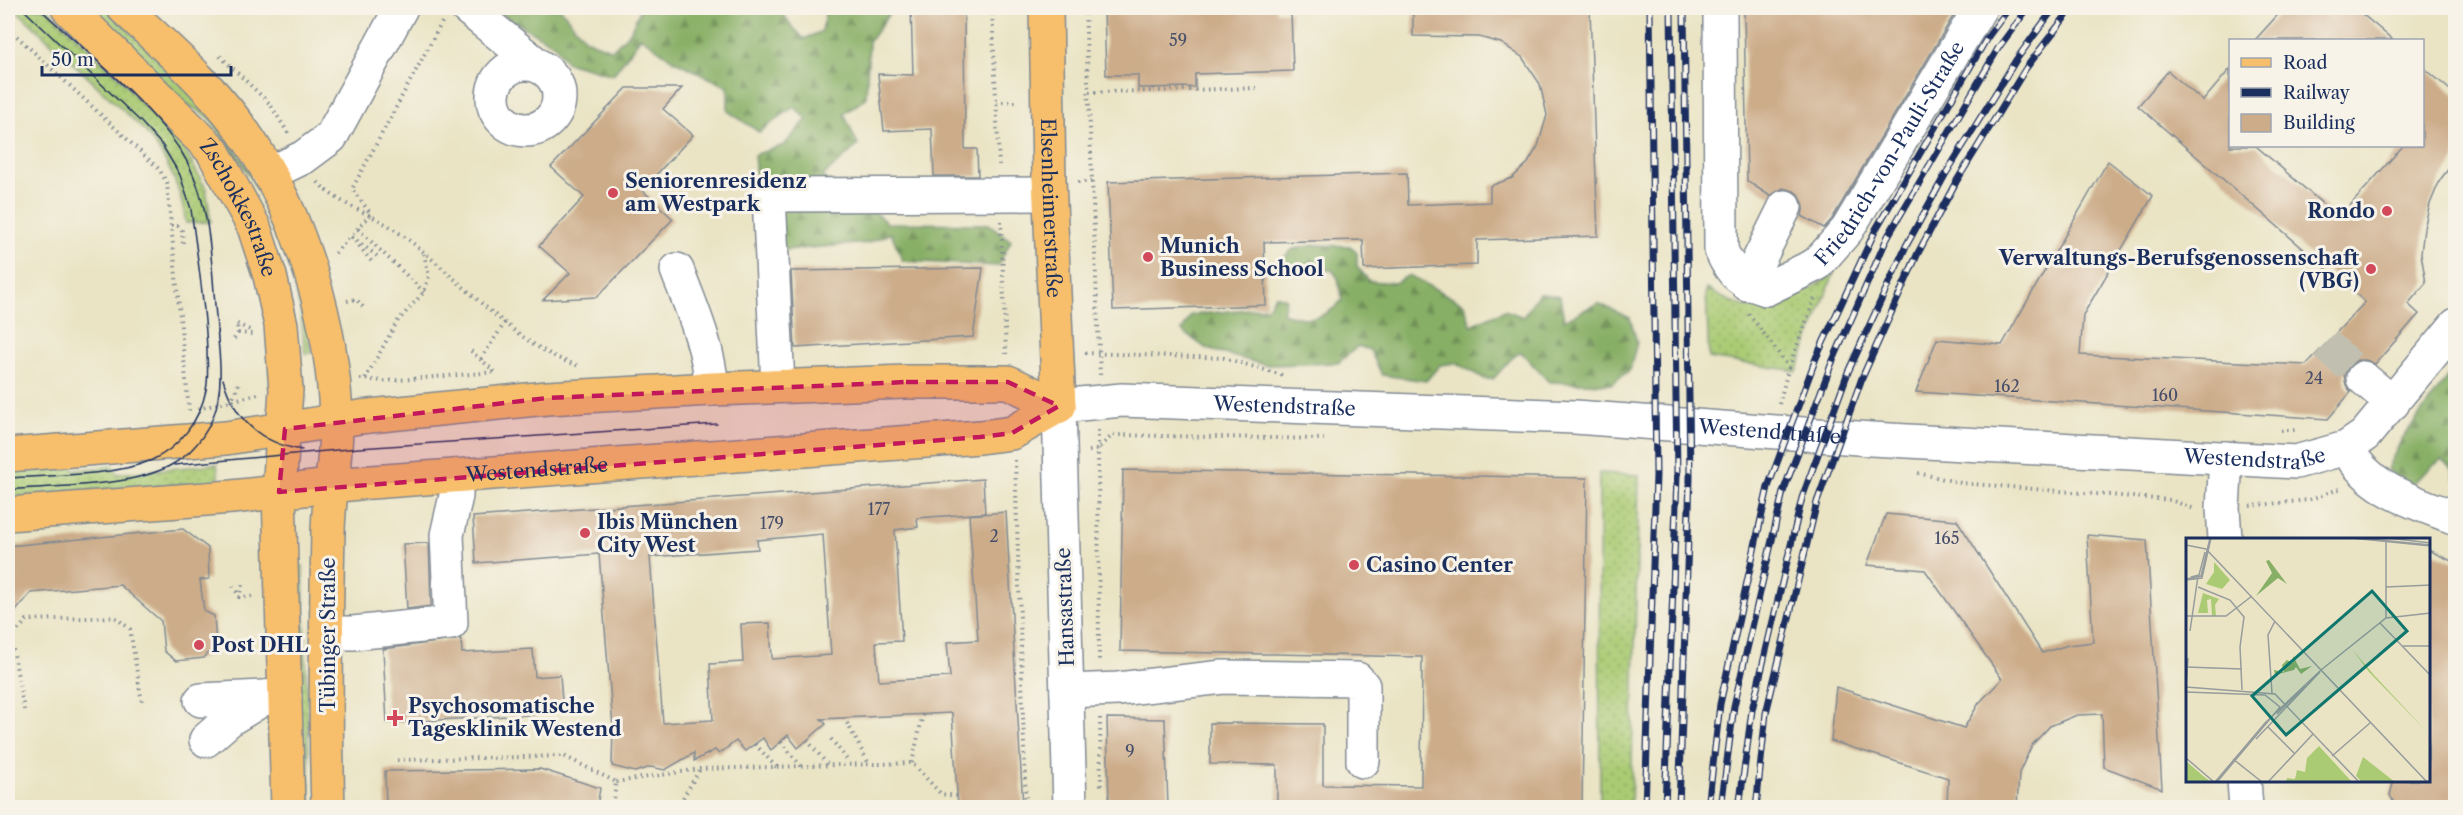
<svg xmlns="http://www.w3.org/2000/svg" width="2463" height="815" font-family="'Libre Caslon Text',serif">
  <defs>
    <pattern id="grass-dots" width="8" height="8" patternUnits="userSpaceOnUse" patternTransform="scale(1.5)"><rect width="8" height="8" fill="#aacb73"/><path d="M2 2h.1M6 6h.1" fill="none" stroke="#8aa562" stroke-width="1.8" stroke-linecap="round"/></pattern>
    <pattern id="forest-firs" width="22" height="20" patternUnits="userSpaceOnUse" patternTransform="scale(1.5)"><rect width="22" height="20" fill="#87af65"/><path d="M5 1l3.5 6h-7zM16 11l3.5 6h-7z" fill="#6e8f56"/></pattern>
  </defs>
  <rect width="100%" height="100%" fill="#f7f3e8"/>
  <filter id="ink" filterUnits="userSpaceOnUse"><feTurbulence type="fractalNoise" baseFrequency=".0167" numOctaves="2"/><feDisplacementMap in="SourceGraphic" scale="12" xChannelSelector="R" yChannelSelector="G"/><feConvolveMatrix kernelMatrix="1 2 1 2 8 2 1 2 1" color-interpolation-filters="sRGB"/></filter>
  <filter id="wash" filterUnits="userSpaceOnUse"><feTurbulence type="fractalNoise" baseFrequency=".008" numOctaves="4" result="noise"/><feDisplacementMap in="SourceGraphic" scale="24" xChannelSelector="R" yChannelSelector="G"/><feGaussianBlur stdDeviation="1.35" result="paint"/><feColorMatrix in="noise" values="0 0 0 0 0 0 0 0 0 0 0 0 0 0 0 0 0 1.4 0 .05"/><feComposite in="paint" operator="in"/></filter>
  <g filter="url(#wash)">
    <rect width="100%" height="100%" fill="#eae4c5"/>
    <g fill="url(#grass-dots)" stroke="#627d68" stroke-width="1.5">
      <path d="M 14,8 L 46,8 L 154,110 L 179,140 L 206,189 L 211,222 L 186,223 C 181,187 168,160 145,131 Z"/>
      <polygon points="84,8 106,8 208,106 270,204 305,306 311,353 305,354 300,311 287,262 265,205 248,173 209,117 183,102"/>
      <path d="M 1834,273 L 1797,371 L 1709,358 L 1706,289 C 1719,295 1735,306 1749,307 C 1778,311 1812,289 1834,273 Z"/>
      <polygon points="68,463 74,470 113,466 117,474 217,464 219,483 77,491 8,498 8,469"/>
      <polygon points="1599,473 1639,475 1631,807 1600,807"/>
      <polygon points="296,566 303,566 310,797 313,807 301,807"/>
    </g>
    <g fill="url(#forest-firs)" stroke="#516f62" stroke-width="1.5">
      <polygon points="490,8 560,8 585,39 612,50 630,32 641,8 780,8 790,24 804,39 822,31 826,8 893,8 869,42 866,98 844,114 858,145 822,177 862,201 887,223 989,224 1011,241 998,266 903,261 891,233 868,243 785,250 757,186 754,155 784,145 807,119 794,107 759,132 728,111 728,87 673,60 641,37 613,75 566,62 555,45"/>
      <path d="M 1315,245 L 1350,246 L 1357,253 L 1357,266 L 1369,281 L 1395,283 L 1409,275 L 1464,304 L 1471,325 L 1505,310 L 1523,317 L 1539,293 L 1560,296 L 1564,320 L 1598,303 L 1630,318 L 1637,342 L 1630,370 L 1611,384 L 1549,382 L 1521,352 L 1512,358 L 1493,379 L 1485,379 L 1456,363 L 1440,365 L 1426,381 L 1382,375 L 1370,350 L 1358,346 L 1338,363 L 1265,365 L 1207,349 L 1182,331 L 1191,315 L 1268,307 L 1275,295 L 1286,299 L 1283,313 C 1307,322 1325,320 1342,300 L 1338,278 L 1332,270 L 1284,268 L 1279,262 L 1293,249 Z"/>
      <polygon points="2455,367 2456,445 2452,449 2455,453 2455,481 2453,470 2441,460 2407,488 2387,469 2402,439"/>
    </g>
    <g id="blocks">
      <g fill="#ccac89" fill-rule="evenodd">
        <polygon points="911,8 964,8 965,149 977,149 978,176 934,176 932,129 884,131 878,74 913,75"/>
        <polygon points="1104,8 1276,8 1276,12 1291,12 1293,71 1195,74 1195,87 1138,88 1138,75 1106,75"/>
        <polygon points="1413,8 1590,8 1598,236 1477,240 1477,265 1364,269 1363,240 1264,242 1266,305 1113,310 1108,182 1407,173 1408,205 1490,202 1490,186 1512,178 1528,163 1538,146 1547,115 1540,84 1522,57 1501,43 1479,37 1413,36"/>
        <polygon points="1744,8 1958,8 1832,219 1824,228 1802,216 1804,205 1800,196 1794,191 1783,188 1770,196 1747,181"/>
        <polygon points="2284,8 2355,8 2393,40 2255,40"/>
        <polygon points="2422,66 2456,95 2456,159 2440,180 2430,204 2424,228 2421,254 2426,283 2408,304 2419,314 2375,364 2366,360 2357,360 2349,366 2344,375 2346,385 2351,392 2328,419 1916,392 1937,339 2002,345 2108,161 2153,196 2083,315 2080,355 2306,365 2365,302 2138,106 2168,71 2203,101 2230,69 2230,146 2256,146 2339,218 2403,146 2422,146"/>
        <polygon points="627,88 682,88 663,109 693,135 642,190 673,219 597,297 543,300 570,273 539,246 584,197 551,167"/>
        <polygon points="983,268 973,337 795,348 791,271"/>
        <polygon points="1123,470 1587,478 1582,807 1277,807 1277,765 1210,764 1210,723 1323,724 1323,785 1421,786 1422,657 1120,651"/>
        <path d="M 983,479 L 985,513 L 917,518 L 918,527 L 895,530 L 902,641 L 876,642 L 879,681 L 950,677 L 947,642 L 978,640 L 969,515 L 1006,512 L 1023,807 L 958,807 L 952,713 L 821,719 L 826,724 L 798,748 L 788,735 L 771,750 L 763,738 L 745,751 L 736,741 L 719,754 L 715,750 L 694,761 L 694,753 L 665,770 L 651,767 L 635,772 L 612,766 L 613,727 L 599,554 L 476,563 L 473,517 ZM 823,534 L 831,655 L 772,659 L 770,623 L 741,624 L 743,662 L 710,664 L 713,720 L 663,723 L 650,557 L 758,549 L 757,540 Z"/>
        <polygon points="1886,514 1957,520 2042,653 2068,645 2093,642 2087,535 2147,540 2162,789 2104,767 2102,714 2077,715 2050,726 2032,745 2019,773 2017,807 1947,807 1948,778 1831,741 1836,687 1964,728 1979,703 2002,679 1925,570 1867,565"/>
        <polygon points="183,529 208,548 209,579 200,580 204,611 214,616 216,645 204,658 176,661 164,651 161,621 120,585 31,593 8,620 8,546"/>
        <polygon points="429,543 431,606 407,609 403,544"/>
        <polygon points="2428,550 2456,563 2456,807 2396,807 2390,795 2394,780 2428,780"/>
        <polygon points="461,639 462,653 533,649 535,677 560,675 563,713 387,723 383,649"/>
        <polygon points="1107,718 1165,719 1168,807 1109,807"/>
        <polygon points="540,769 600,788 597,807 386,807 385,771"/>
      </g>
    </g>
  </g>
  <g filter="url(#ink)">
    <use href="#blocks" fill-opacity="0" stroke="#828a92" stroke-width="1.5"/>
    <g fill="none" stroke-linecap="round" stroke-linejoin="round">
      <polyline stroke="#c1c0b0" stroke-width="33" stroke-dasharray="33 16" stroke-linecap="butt" points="2325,344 2363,378"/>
      <g stroke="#828a92" stroke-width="36">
        <g id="minor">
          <polyline points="467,8 540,67"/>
          <path id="s1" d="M 1720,8 L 1721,250 C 1732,275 1740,281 1766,289 L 1817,264 L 1847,230 L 1980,8"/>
          <circle cx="526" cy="97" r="33"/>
          <polyline points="269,174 304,157 331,137 401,8"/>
          <path d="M 677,270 C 692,309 709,347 712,389"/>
          <polyline points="1747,284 1785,207"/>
          <polyline points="2363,378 2393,403"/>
          <polyline points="778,386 769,195 1049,194"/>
          <path d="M 2346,448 C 2371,491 2412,501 2456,518"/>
          <polyline points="2225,539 2223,508 2226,458"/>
          <polyline points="328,633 353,633 451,623 447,535 456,496 456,476"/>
          <polyline points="1067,691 1118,689 1223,677 1357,679 1363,686 1363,761"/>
          <polyline points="201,700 285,696"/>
          <polyline points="206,740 230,719 266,697"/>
          <polyline points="2244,780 2246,808"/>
          <path id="s2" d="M 1070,808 L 1059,406 L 1122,400 L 1575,417 L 1871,439 L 2296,462 L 2346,448 L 2365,435 L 2456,325"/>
        </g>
      </g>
      <g stroke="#828a92" stroke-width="36">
        <g id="major">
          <path id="s3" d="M 68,8 L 212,150 L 254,227 L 270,276 L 281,325 L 286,390 L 279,492 L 288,808"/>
          <path d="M 124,8 C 169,50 217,91 251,143 C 302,220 333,326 336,418 C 337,455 329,493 328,531 C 326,623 325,716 328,808"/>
          <path id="s4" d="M 1046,8 L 1049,179 L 1059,406"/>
          <polyline points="8,455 226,438 360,417 547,398 712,389 906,382 1008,382 1059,406"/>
          <path id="s5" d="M 8,514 L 232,497 L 358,483 L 980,437 L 1012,433 L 1059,406"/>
        </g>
      </g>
      <g stroke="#828a92" stroke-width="4" stroke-dasharray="1.5 4.5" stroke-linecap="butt">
        <polyline points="992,8 999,165"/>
        <polyline points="1085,8 1100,375"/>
        <polyline points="8,28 159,169 167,183 189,411"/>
        <polyline points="220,56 270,104 288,133"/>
        <polyline points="1153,91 1258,88"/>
        <polyline points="1089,92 1153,91 1153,87"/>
        <polyline points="996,102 1019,102"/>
        <path d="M 318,182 C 335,203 370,213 392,228 C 449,265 516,350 580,366"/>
        <polyline points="1078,182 1093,182"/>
        <polyline points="1001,221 1006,354"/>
        <polyline points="171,226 178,226 182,231 183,244"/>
        <polyline points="358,229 424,292"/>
        <polyline points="335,253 351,236 372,262"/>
        <polyline points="377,256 351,236 371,214 352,189 442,22"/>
        <polyline points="347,301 356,299 363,307"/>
        <polyline points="1749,314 1789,367 1815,298"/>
        <polyline points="237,324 252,331"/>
        <polyline points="238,333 253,334"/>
        <polyline points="234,339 238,333 237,324"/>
        <polyline points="471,351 495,372"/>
        <polyline points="1085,353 1224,358 1282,375"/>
        <polyline points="481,359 506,321"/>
        <polyline points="360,379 385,381 496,372"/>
        <polyline points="365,379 397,322 424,292 429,276 424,254"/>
        <polyline points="231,402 239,383"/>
        <polyline points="1779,404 1789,367"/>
        <polyline points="198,409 258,394"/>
        <polyline points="1098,430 1099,663"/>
        <polyline points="2281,430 2297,430"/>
        <polyline points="1089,451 1096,450 1113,435 1324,439"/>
        <polyline points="1015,460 1026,808"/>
        <polyline points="1918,473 1961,483 2170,500 2195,509"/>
        <polyline points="2250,506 2308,500 2342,488"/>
        <polyline points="242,585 239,597 254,596"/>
        <polyline points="233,586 239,596"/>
        <polyline points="24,710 11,638 27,620 115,617 130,629 142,703"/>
        <polyline points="1100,718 1101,789"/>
        <polyline points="847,723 869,764"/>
        <polyline points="831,739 849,762"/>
        <polyline points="807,740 827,764"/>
        <polyline points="781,742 801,766"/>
        <polyline points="755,744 777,768"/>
        <polyline points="397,760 564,756 616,782 613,808"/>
        <polyline points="912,763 923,714"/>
        <polyline points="616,782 700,769 912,763 941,794 957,796"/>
        <polyline points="2156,805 2208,807"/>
        <polyline points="677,808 700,769"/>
      </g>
      <use href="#minor" stroke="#fff" stroke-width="33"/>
      <use href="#major" stroke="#f7bf6c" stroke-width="33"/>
      <g stroke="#1b2f5e" stroke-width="1.5">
        <path d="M 223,379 C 235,420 260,443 302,450"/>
        <polyline points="174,465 359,448 717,424"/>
        <path d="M 8,478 C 51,475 112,477 152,460 C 180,447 200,420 206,390 C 209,377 207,363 207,349 C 205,303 197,255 191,209 L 180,175 L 162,145 L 141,122 L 22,8"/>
        <path d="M 8,490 C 55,485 133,488 173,464 C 196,451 214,425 218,399 C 223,372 218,344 216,317 C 211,263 212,201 182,153 C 150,103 84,50 39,8"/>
      </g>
      <g stroke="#1b2f5e" stroke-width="7">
        <g id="rail">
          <polyline points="1645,808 1656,475 1650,8"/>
          <polyline points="1665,808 1677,476 1671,8"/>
          <polyline points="1679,808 1690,478 1684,8"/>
          <polyline points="1708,808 1720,704 1768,487 1816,358 1876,229 1987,38 2009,8"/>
          <polyline points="1721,808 1734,706 1783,492 1831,365 1888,236 1999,47 2028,8"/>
          <polyline points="1739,808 1752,710 1802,498 1848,372 1906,246 1945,175 2016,60 2054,8"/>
          <polyline points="1756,808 1766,713 1817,502 1862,378 1918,253 1956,182 2026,68 2072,8"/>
        </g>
      </g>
      <use href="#rail" stroke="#f7f3e8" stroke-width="4.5" stroke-dasharray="14" stroke-linecap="butt"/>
    </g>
  </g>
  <path fill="#c2185b" fill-opacity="0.2" stroke="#c2185b" stroke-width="4.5" stroke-dasharray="12 8" stroke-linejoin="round" d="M 906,382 L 1008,382 L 1059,406 L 1012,433 L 980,437 L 279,492 L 285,429 L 547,398 Z"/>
  <g fill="#d1495b" stroke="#f7f3e8" stroke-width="2">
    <circle cx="613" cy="193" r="6"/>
    <circle cx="2387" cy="211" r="6"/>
    <circle cx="1148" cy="257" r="6"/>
    <circle cx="2371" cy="269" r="6"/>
    <circle cx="585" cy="533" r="6"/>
    <circle cx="1354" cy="565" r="6"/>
    <circle cx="199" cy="645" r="6"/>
    <path d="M392 709h6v6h6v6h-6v6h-6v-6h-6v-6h6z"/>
  </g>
  <g text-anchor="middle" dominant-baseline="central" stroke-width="6" stroke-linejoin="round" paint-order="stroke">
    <g font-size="16" fill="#474e69">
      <text x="1178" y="40">59</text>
      <text x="2314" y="378">24</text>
      <text x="2007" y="386">162</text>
      <text x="2165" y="395">160</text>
      <text x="879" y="509">177</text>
      <text x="772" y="523">179</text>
      <text x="994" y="536">2</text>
      <text x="1947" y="538">165</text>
      <text x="1130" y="751">9</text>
    </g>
    <g font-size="20" fill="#1b2f5e" stroke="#f7f3e8">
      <text stroke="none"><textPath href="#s1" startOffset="494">Friedrich-von-Pauli-Straße</textPath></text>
      <text stroke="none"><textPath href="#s4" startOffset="200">Elsenheimerstraße</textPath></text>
      <text stroke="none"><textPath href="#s3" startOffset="266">Zschokkestraße</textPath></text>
      <text stroke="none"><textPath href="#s2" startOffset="628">Westendstraße</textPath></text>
      <text stroke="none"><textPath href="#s2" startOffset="1114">Westendstraße</textPath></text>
      <text stroke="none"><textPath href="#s2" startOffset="1600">Westendstraße</textPath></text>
      <text stroke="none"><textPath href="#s5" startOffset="531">Westendstraße</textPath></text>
      <text transform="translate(1065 607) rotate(-92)">Hansastraße</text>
      <text transform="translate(328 635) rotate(-90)">Tübinger Straße</text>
    </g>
    <g font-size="20" font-weight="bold" fill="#1b2f5e" stroke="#f7f3e8" text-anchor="start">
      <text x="625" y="181">Seniorenresidenz<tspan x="625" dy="23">am Westpark</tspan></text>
      <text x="2375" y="211" text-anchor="end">Rondo</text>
      <text x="1160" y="246">Munich<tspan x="1160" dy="23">Business School</tspan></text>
      <text x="2359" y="258" text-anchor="end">Verwaltungs-Berufsgenossenschaft<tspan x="2359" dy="23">(VBG)</tspan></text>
      <text x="597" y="522">Ibis München<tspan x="597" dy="23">City West</tspan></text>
      <text x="1366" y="565">Casino Center</text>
      <text x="211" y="645">Post DHL</text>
      <text x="408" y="706">Psychosomatische<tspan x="408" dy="23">Tagesklinik Westend</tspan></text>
    </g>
  </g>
  <g transform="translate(2186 538)">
    <rect width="244" height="244" fill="#eae4c5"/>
    <path d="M 166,111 L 188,137 L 242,195 L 183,134 Z" fill="#aacb73"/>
    <path d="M 83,22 L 101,46 L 92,40 L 70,58 L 86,35 L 80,23 ZM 107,118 L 114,131 L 126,128 L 115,136 L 110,129 L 108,132 L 89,137 L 88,132 L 98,134 L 96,127 L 101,122 L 107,125 Z" fill="#87af65"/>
    <path d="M 28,24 L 44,42 L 36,51 L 20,46 L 28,34 ZM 17,55 L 33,61 L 29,67 L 30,78 L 26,78 L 25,61 L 21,62 L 22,75 L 12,75 ZM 133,208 L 166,244 L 100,244 L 101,240 L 109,241 L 111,232 L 119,234 L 121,220 ZM 177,219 L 209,244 L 176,244 L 170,238 ZM 0,223 L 16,237 L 25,244 L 0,244 Z" fill="#aacb73"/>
    <path fill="none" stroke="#979c9c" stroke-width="1.5" d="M 165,0 L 245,8M 174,0 L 245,7M 202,0 L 245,5M 0,7 L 20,11M 20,11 L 135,132M 5,39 L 13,37 L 19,14M 0,41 L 15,38 L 24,0M 0,42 L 16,40 L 25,0M 12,49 L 44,62 L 58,79 L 54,109 L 56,152M 200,49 L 245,47M 0,78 L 40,78 L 66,58M 200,80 L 200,2M 194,85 L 245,138M 4,93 L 12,38M 217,108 L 245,108M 0,129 L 56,131M 0,149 L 2,120M 0,149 L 89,156 L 173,244M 0,154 L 79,157 L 94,169 L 31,244M 86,155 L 82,97 L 89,83M 91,176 L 119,148M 82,189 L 108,215M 70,201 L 134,134M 146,218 L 184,185M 0,220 L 28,244M 47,221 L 76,244M 29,244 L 79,185 L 135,132M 82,244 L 127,196M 241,244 L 135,132 L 200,80 L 245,75"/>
    <path fill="#0f766e" fill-opacity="0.15" stroke="#0f766e" stroke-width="3" d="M 186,53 L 221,93 L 100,197 L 66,158 Z"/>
    <rect width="244" height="244" fill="none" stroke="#1b2f5e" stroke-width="3"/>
  </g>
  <rect width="2463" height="815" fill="none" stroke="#f7f3e8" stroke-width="30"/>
  <rect x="2229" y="39" width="195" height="108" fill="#f7f3e8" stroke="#9fa5b1" stroke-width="1.5"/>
  <rect x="2241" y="58" width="30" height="9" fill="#f7bf6c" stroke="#9fa5b1" stroke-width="1.5"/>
  <text x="2283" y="69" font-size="18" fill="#1b2f5e">Road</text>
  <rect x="2241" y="88" width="30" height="9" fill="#1b2f5e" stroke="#9fa5b1" stroke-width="1.5"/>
  <text x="2283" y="99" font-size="18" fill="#1b2f5e">Railway</text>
  <rect x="2241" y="114" width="30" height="18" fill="#ccac89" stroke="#9fa5b1" stroke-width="1.5"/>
  <text x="2283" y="129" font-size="18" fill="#1b2f5e">Building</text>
  <path d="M42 66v9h189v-9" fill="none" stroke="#1b2f5e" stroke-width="3"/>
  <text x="51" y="66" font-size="18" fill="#1b2f5e" stroke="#f7f3e8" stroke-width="4.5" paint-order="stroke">50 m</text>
</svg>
